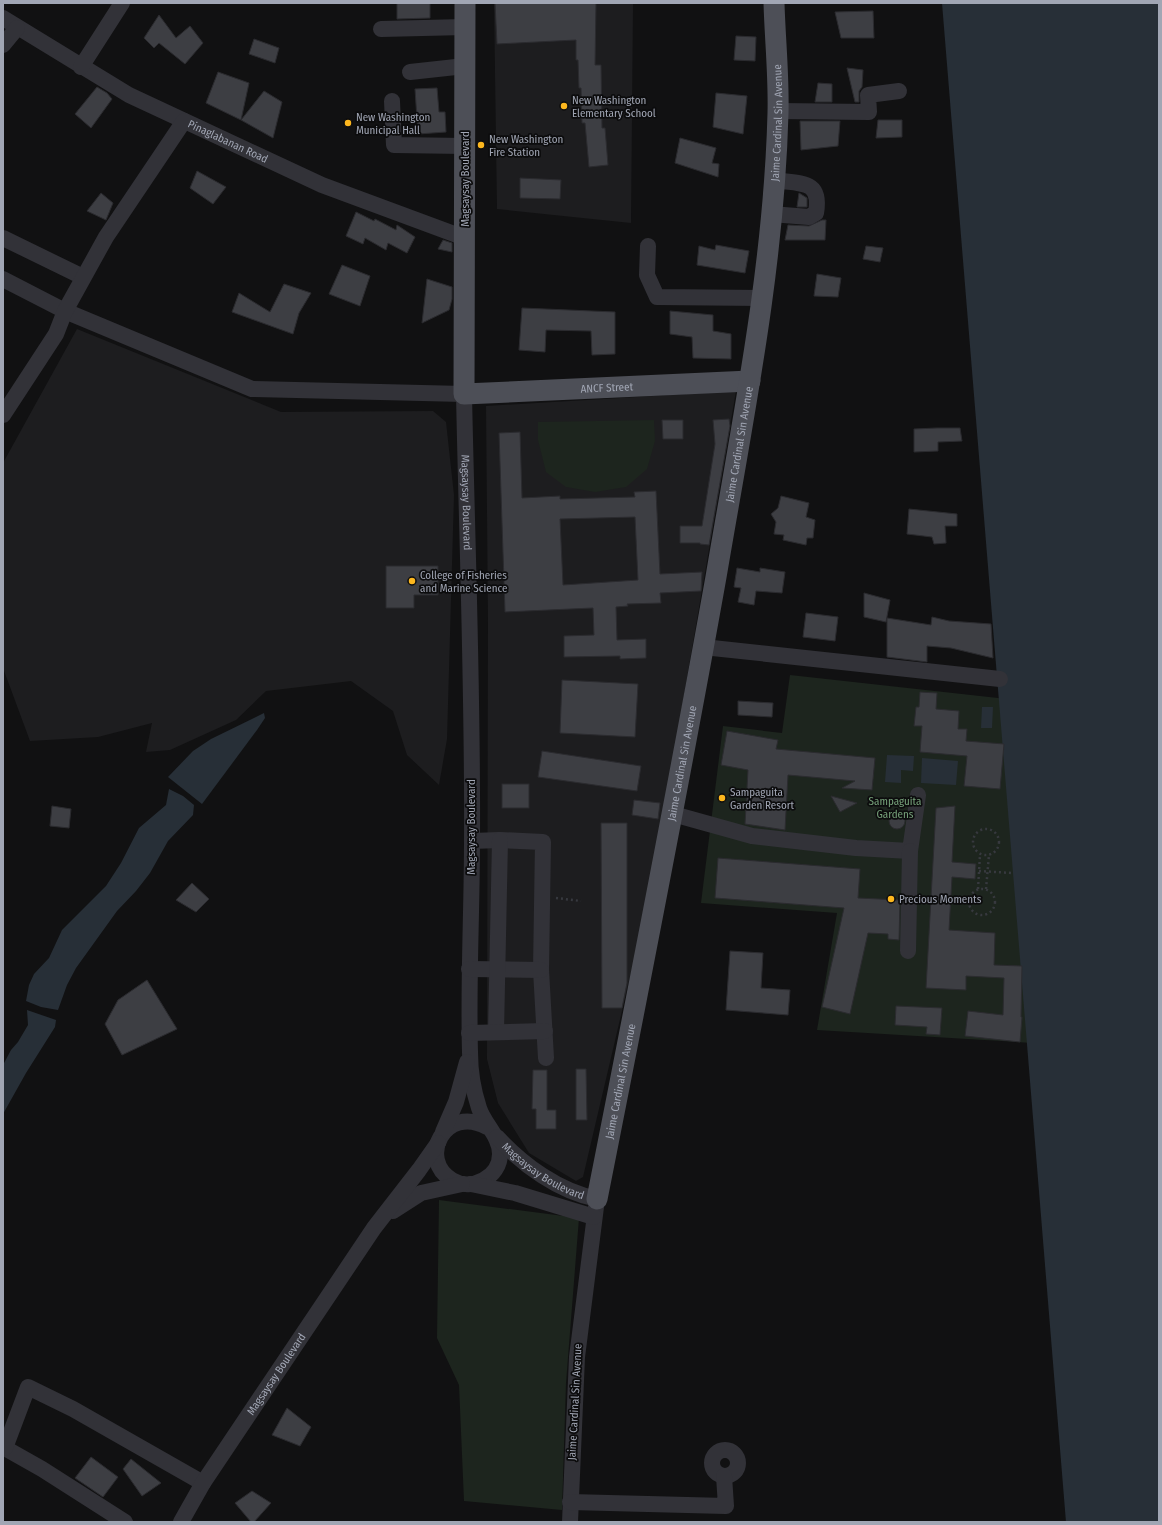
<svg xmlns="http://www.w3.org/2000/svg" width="1162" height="1525" font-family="'Fira Sans Condensed',sans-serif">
  <rect width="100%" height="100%" fill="#111112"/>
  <g fill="#1d1d1f">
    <polygon points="494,3 633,3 631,223 497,209"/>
    <polygon points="77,329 281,412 433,411 446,422 454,495 447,739 439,785 407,755 393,711 351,681 266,691 236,720 170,750 146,752 152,723 98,737 30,741 3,668 3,463"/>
    <polygon points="736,391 652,883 583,1177 576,1181 529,1153 498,1103 487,1059 488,620 486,406"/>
  </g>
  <g fill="#1d251e">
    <polygon points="654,420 655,441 647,469 626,487 595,492 566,487 546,472 538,440 538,422"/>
    <polygon points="790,675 1007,699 1033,1043 817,1030 837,913 701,903 723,726 782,733"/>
    <polygon points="439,1200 579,1218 566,1383 562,1510 464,1501 459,1385 437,1338"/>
  </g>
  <g fill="#272f37">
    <polygon points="942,3 1159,3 1159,1522 1066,1522"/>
    <polygon points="982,707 993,707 992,728 981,728"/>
    <polygon points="264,713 265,718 257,730 202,804 168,777 193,751 211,739"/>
    <polygon points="887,755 914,756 913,771 901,770 901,783 885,782"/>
    <polygon points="922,758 958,761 956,785 921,783"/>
    <polygon points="169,789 183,796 194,805 193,815 168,841 150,873 136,891 117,911 76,968 67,985 58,1010 41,1007 26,1001 29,985 34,974 49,958 62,930 106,886 121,863 139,828 166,805"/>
    <polygon points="27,1010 56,1020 55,1027 26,1073 3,1114 3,1065 11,1050 18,1042 28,1025"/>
  </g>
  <g fill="#3d3e43" stroke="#2b2b2f" fill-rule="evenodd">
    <polygon points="397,3 430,3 430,18 397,19"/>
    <polygon points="495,3 596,3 595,65 601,65 602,128 605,128 608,165 589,167 585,123 582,123 581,88 579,88 578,60 576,60 576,40 497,44"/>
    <polygon points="873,11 874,38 841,38 835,12"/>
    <polygon points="159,15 176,38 190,26 203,43 185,64 159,43 154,48 144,38"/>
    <polygon points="736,36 756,37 755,61 734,60"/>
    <polygon points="254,39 279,48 275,63 249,54"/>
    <polygon points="847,68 863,70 862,87 859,91 859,102 855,102"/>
    <polygon points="218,72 249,83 241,120 206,103"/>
    <polygon points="818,83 832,84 832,102 815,102"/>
    <polygon points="97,87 107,93 112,99 91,128 75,114"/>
    <polygon points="437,88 439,112 445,112 446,132 418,134 415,89"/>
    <polygon points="264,91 282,102 273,138 241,120"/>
    <polygon points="716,93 747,96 743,134 713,127"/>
    <polygon points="878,120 902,120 902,137 876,138"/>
    <polygon points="800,121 840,121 838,146 801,150"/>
    <polygon points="680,138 716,148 712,163 719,164 718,177 675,163"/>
    <polygon points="197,171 226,187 213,204 190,188"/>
    <polygon points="520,178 561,180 560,199 520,198"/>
    <polygon points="101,193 113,203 106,220 87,211"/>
    <polygon points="799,193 807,198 807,207 797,207"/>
    <polygon points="356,212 374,221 375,219 396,230 397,225 415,237 407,253 388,243 386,250 365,238 363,244 346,236"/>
    <polygon points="822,220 826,220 825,240 785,240 788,225 809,226"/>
    <polygon points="443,240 452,243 452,252 438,249"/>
    <polygon points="716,245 749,251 745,273 697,265 699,246 715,250"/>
    <polygon points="866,246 883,248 880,262 863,259"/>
    <polygon points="342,265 370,276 360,306 329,294"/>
    <polygon points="817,274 841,278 838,297 814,296"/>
    <polygon points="427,279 452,287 452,299 449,310 422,323"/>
    <polygon points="284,284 311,293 299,313 293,334 232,312 239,293 270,312"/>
    <polygon points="522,308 615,312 615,354 592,355 591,331 546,330 545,352 519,350"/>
    <polygon points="670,311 713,315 713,331 731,334 731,359 693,358 692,337 670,334"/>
    <polygon points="729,419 730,426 709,545 700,544 700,543 680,543 680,526 702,526 715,444 713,420"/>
    <polygon points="662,420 683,420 683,439 663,439"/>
    <polygon points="937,428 960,428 962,441 938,442 938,451 914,452 914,429"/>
    <path d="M 520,432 L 522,498 L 560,496 L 560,499 L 635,497 L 634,492 L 656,491 L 660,574 L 702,572 L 701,591 L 660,593 L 661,603 L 627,604 L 628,606 L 616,607 L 617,640 L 646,639 L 646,658 L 620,659 L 620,656 L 564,657 L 564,636 L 594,635 L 593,608 L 505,612 L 499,433 ZM 635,517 L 638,580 L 563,585 L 560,519 Z"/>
    <polygon points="781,496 809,503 806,517 815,520 813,538 807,538 806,545 783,540 784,535 774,534 776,522 771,514 778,508"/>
    <polygon points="909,509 957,514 957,526 945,526 946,543 934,544 932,537 907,534"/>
    <polygon points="386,566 438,566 438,595 414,595 414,608 386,608"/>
    <polygon points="737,568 760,572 760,568 785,572 782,593 756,591 754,605 738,602 741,588 734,587"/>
    <polygon points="864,593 890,600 886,622 864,617"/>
    <polygon points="806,613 838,617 835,641 803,637"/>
    <polygon points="932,617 949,621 991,624 993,658 951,648 927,646 927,662 887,657 887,618 931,625"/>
    <polygon points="562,680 638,684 635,737 560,733"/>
    <polygon points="920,692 937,693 936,709 959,711 958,729 967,729 966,741 1004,744 1000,789 964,786 967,756 920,752 922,726 914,726 916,707 919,707"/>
    <polygon points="738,701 773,703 772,717 738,715"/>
    <polygon points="727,731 778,740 776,749 875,758 872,790 842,788 855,781 788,775 785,830 745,824 748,770 721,765"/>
    <polygon points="542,751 641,766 637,791 538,777"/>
    <rect x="502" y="784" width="27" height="24"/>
    <polygon points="831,796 857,803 840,812"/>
    <polygon points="634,800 660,803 658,819 632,815"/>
    <polygon points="52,806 71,809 69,828 50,826"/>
    <polygon points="955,806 952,862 976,864 975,879 952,877 949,930 995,933 994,965 1022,966 1021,1017 1022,1017 1020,1042 965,1036 968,1011 1003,1015 1004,978 966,976 966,990 926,988 936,808"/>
    <circle cx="897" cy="821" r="8"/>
    <polygon points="601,823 627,823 627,983 622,1008 602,1008"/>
    <polygon points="718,858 860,869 858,898 900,900 899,940 888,939 888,934 868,933 850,1014 822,1007 844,908 715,898"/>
    <polygon points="192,883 209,899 196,912 176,900"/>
    <polygon points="730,951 763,953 761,988 790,990 788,1015 726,1010"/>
    <polygon points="147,980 177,1029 122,1055 105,1024 118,1000"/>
    <polygon points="896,1006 942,1008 940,1035 926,1034 927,1027 895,1025"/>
    <polygon points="576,1069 586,1069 587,1120 576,1120"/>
    <polygon points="533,1070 547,1070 547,1110 556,1110 556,1129 536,1129 536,1109 532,1109"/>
    <polygon points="287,1408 311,1427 300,1446 272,1435"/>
    <polygon points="91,1457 118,1477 103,1497 75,1478"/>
    <polygon points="131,1459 161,1483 142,1496 123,1469"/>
    <polygon points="252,1491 271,1503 254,1522 251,1522 235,1503"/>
  </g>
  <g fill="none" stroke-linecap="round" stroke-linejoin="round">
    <g stroke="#37393f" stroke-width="2.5" stroke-dasharray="2 3" stroke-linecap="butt">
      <circle cx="986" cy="842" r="13"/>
      <polyline points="979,871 1012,873"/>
      <circle cx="982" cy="902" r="13"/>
      <polyline points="978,889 980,855"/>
      <polyline points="986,889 989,855"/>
      <polyline points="556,898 581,901"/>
    </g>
    <g stroke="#323238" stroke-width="16">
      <path id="s1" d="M 3,18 L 129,95 L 322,185 L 465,238"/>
      <polyline points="381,29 465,27"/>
      <polyline points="3,45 17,28"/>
      <polyline points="81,67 122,3"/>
      <polyline points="410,72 465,66"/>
      <polyline points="392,101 394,145 465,146"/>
      <polyline points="778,111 869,112 868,95 899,91"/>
      <path d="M 771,214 L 809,217 L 816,213 C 822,179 800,184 773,180"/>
      <polyline points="3,238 83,277"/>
      <polyline points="648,246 647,275 657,297 762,298"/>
      <path id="s2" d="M 3,279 L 65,311 L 252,389 L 464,394 C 467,543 473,692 472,841 C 472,911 468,982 470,1052 C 470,1070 473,1090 479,1108 C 484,1124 500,1136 500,1154 C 500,1177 472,1192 452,1180 C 417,1159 445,1104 487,1127"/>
      <polyline points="3,415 56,334 65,311 106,237 184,121"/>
      <polyline points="703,647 1000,679"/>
      <polyline points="673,814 752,836 856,848 910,851 918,795"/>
      <polyline points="472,841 500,840 543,842 541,970 546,1058"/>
      <polyline points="908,951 910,851"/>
      <polyline points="469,969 541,970"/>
      <polyline points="496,1032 500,840"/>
      <polyline points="469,1033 545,1031"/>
      <polyline points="443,1132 456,1102 467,1062"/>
      <path id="s3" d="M 497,1137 C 523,1165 558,1191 597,1199 L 577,1357 L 570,1522"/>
      <polyline points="471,1184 515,1193 594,1217"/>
      <polyline points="393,1211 421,1193 462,1184"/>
      <polyline points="3,1447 42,1469 125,1522"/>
      <polyline points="5,1448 28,1387 73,1409 203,1483"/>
      <circle cx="725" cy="1463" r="13"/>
      <polyline points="570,1502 726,1506 724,1476"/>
      <path id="s4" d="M 181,1522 L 203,1483 L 374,1228 L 419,1170 L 438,1143"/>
    </g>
    <g stroke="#4d4f57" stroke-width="21">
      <path id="s5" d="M 465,3 L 464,394 L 750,381"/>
      <path id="s6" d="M 597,1199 C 638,992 679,785 716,577 C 742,423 774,269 778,113 C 779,76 775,39 774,3"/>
    </g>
  </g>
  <g fill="#fdb71e" stroke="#0c0c0d" stroke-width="1.5">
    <circle cx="564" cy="106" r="4"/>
    <circle cx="348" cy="123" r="4"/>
    <circle cx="481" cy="145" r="4"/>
    <circle cx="412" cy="581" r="4"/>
    <circle cx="722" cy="798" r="4"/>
    <circle cx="891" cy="899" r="4"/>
  </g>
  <g text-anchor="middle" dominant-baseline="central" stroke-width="3.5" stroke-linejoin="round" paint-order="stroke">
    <g font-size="11" fill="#a1a6b4" stroke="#0c0c0d" text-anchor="start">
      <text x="572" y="100">New Washington<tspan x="572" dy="13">Elementary School</tspan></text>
      <text x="356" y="117">New Washington<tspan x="356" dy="13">Municipal Hall</tspan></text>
      <text x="489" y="139">New Washington<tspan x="489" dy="13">Fire Station</tspan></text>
      <text x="420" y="575">College of Fisheries<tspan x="420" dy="13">and Marine Science</tspan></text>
      <text x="730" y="792">Sampaguita<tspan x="730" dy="13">Garden Resort</tspan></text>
      <text x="899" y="899">Precious Moments</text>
    </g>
    <g font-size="11" fill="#a1a6b4" stroke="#0c0c0d">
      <text stroke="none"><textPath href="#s6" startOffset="1092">Jaime Cardinal Sin Avenue</textPath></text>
      <text stroke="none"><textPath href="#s1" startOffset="257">Pinaglabanan Road</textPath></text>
      <text transform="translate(465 179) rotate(-90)">Magsaysay Boulevard</text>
      <text stroke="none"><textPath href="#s5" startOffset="534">ANCF Street</textPath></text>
      <text stroke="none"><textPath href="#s6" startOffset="768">Jaime Cardinal Sin Avenue</textPath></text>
      <text stroke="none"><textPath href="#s2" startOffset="593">Magsaysay Boulevard</textPath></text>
      <text stroke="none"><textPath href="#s6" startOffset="444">Jaime Cardinal Sin Avenue</textPath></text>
      <text transform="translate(471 827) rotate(-90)">Magsaysay Boulevard</text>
      <text stroke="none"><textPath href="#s6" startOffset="120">Jaime Cardinal Sin Avenue</textPath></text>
      <text stroke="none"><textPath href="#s3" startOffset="58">Magsaysay Boulevard</textPath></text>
      <text stroke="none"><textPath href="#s4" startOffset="176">Magsaysay Boulevard</textPath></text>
      <text transform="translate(575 1402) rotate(-87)">Jaime Cardinal Sin Avenue</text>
    </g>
    <g font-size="11" fill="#76a17a" stroke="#0c0c0d">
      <text x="895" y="801">Sampaguita<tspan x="895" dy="13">Gardens</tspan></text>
    </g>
  </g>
  <rect width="1162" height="1525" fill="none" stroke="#a1a6b4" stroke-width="8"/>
</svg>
